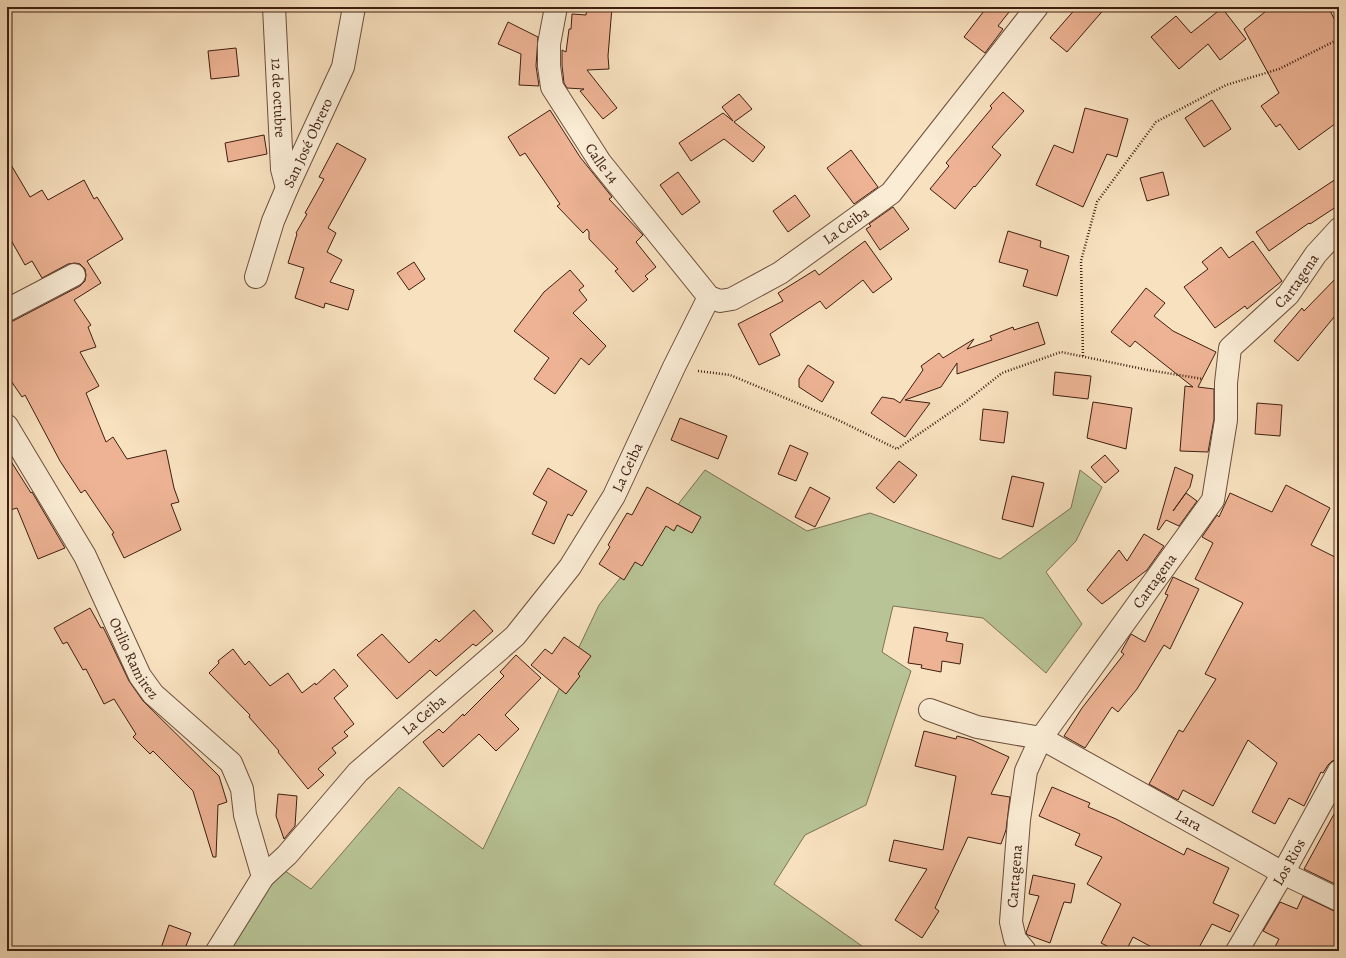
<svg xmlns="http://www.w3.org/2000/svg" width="1346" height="958" font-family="Alegreya,serif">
  <rect width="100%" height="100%" fill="#f8e1bf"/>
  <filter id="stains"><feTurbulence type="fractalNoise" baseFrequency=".005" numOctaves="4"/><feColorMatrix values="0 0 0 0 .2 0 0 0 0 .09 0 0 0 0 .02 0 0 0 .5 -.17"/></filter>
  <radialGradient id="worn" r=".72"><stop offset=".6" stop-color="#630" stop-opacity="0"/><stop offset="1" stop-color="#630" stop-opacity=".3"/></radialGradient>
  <polygon fill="#b8c496" stroke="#7c7154" points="705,470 807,531 870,513 1000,559 1071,508 1080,470 1102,487 1076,541 1046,572 1082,624 1046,673 983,618 893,606 882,652 911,671 866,805 805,835 774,884 869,951 224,951 271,861 311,889 399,787 483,849 599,605"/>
  <g fill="#edb394" stroke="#3f1e11">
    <polygon points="587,7 612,7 608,56 609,69 587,70 617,108 603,119 580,91 584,89 567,88 564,83 562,65 562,50 566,52 569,29 571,29 572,14 586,15"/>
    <polygon points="987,7 1013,7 998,26 1003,29 985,53 964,37"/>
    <polygon points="1077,7 1106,7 1067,52 1050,38"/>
    <polygon points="1271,7 1328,7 1339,28 1339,121 1299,150 1280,124 1276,127 1261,106 1279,93 1244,29"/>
    <polygon points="1222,8 1246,39 1220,60 1208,44 1179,69 1151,37 1176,16 1191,33"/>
    <polygon points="508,22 538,37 536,66 539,86 519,85 521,54 498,44"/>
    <polygon points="236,48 239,76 211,79 208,51"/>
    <polygon points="1003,92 1024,111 992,147 1001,155 975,187 974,186 955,209 930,189 949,166 946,163 992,108 990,106"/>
    <polygon points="739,94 752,109 734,122 765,147 753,162 724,139 691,161 679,143 723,113 733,121 722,107"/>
    <polygon points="1212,100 1231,129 1204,147 1185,118"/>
    <polygon points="1085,108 1128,119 1117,157 1107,154 1083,207 1036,185 1054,145 1073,153"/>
    <polygon points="550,110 580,157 612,197 609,199 643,235 636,242 656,267 645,276 648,279 633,292 615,271 618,269 589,239 589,232 587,229 583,233 557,206 560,204 525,153 520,156 508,137"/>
    <polygon points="264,135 267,154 228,162 225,143"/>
    <polygon points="337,143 366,159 328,228 336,233 327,252 342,260 330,282 354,290 348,310 325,303 324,308 295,298 304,268 288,263 297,234 296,233 307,214 305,213 324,179 319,177"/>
    <polygon points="851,150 878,187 854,204 827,168"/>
    <polygon points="7,158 30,197 42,190 48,200 84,180 94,199 97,197 123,239 87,261 101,283 74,300 91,325 88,327 96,347 80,352 99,386 86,393 106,442 113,437 127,459 166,450 174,488 179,502 171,504 181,530 124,558 112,534 114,533 85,490 81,493 60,461 25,395 22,397 7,375 7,323 13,321 80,286 85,281 86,275 85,269 80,264 75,263 68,264 42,278 32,261 25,265 7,233"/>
    <polygon points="678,172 700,202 682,215 660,185"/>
    <polygon points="1163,172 1169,195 1147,201 1140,178"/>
    <polygon points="1339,177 1339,205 1310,224 1309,223 1269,251 1256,232"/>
    <polygon points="795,195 810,216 788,232 773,211"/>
    <polygon points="893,207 909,229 880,250 866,229 871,226 869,224"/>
    <polygon points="1008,231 1041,241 1040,247 1069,256 1057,296 1023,286 1028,270 999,262"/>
    <polygon points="865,241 892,279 873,293 863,280 826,309 820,301 770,334 780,355 759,365 738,324 783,301 778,293 815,270 819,275"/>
    <polygon points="1253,241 1282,281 1247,309 1245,306 1215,328 1184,287 1208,269 1202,262 1221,247 1229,258"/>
    <polygon points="414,262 425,279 409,290 397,273"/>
    <polygon points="570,270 584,286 579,290 587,300 573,313 606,346 589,365 581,358 555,394 534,379 549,358 514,331 544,292"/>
    <polygon points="1339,275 1339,311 1298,361 1274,341 1302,308 1304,311"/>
    <polygon points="1146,288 1165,303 1154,316 1173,331 1216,352 1198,387 1214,389 1214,419 1208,452 1180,451 1185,386 1193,387 1135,341 1130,347 1111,332"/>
    <polygon points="1038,322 1045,344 957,374 957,363 941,387 905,400 930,403 905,437 871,413 882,397 894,399 900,403 923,370 921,366 939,353 943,358 974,339 967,349 992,340 990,336 1013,327 1014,330"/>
    <polygon points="808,365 834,382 822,402 799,387 799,379"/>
    <polygon points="1055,372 1091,376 1088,399 1053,395"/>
    <polygon points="1093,402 1132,408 1126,449 1087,438"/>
    <polygon points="1257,403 1282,405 1280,436 1255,434"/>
    <polygon points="983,409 1008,412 1004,443 980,440"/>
    <polygon points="680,418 727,436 718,459 671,440"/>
    <polygon points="790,445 808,453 796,481 778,474"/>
    <polygon points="7,455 31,493 32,492 65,548 38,559 17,508 7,511"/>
    <polygon points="1105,455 1119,471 1105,483 1091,467"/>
    <polygon points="899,461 917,475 894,503 876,488"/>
    <polygon points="1175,467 1193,475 1190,487 1173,511 1186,493 1197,501 1179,526 1166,520 1159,530 1157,529"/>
    <polygon points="548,468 587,491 572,516 568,514 554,544 532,534 547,502 533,494"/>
    <polygon points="1012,476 1044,483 1033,527 1002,519"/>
    <polygon points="1286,485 1330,508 1311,545 1339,559 1339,756 1338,759 1332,761 1328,765 1323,773 1321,772 1304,806 1289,798 1275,824 1252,812 1277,763 1248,740 1213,806 1183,790 1178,800 1149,784 1179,730 1183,732 1216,679 1205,674 1243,603 1195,579 1213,543 1202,537 1217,515 1219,517 1230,493 1272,512"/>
    <polygon points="647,487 701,517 692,533 677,525 674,531 666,526 642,566 635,562 624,580 599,564 610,547 608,545 627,513 632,515"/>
    <polygon points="810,487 830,498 815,527 795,517"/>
    <polygon points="1144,534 1164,546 1147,570 1102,604 1087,590 1119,550 1127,561"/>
    <polygon points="1173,577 1199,589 1170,649 1164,645 1137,689 1118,712 1112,707 1085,748 1064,736 1082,708 1124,654 1121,652 1131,634 1145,642 1168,595 1165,594"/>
    <polygon points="90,608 101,628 103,627 108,637 129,681 143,701 219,776 227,802 218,805 216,857 213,857 193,791 153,751 150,754 133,737 136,734 114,699 104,704 86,669 83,670 67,642 63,644 54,628"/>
    <polygon points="474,610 493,631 476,646 473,644 436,676 430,670 397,699 357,655 382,634 409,663 436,639 439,642"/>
    <polygon points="914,627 948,633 946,641 963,644 960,664 942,661 941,672 921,668 922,665 908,663"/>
    <polygon points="564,637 591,656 578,674 580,676 566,694 531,665 545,649 552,654"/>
    <polygon points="233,649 245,665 249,661 270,686 288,673 302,693 315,683 316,685 334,669 348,686 334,698 354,724 344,732 348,736 332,748 336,753 318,769 324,775 308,789 278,752 279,751 249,717 250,715 209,673 219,663 218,661"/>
    <polygon points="516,655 541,678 505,715 519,729 496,751 479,734 443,767 423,742 439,729 443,733 463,714 464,716 504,676 500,672"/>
    <polygon points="924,731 956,739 957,736 972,740 1009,757 991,794 1010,797 1006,830 1001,844 968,837 935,908 939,911 922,938 895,920 927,869 889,861 894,840 943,850 956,776 915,766"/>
    <polygon points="1052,787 1090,803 1088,807 1116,819 1184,855 1187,848 1229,868 1213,903 1239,915 1230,932 1212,924 1197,951 1159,951 1133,937 1126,951 1117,951 1101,943 1121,904 1087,884 1102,857 1075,845 1080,834 1039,816"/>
    <polygon points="278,794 297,796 295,826 284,839 276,816"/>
    <polygon points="1339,805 1339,886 1304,869"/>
    <polygon points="1033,875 1075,884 1071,903 1064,902 1050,943 1028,935 1026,933 1039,896 1029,894"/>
    <polygon points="1303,896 1334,911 1339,912 1339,951 1273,951 1279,939 1263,931 1280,902 1297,909"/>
    <polygon points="169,925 191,933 184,951 160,951"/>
  </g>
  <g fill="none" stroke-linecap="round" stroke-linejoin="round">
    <g stroke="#6d4f3c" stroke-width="24">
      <g id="minor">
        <path id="s1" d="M 274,7 L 282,169 L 287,188"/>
        <path id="s2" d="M 556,7 L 549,44 L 549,66 L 552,87 L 600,162 L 709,297 L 720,301 L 732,299 L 780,273 L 891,193 L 1037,7"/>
        <path id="s3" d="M 256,277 L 273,221 L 287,188 L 343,67 L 354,7"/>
        <polyline points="7,310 74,275"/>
        <path id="s4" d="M 7,426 L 85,556 L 140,676 L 153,694 L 231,763 L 242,789 L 245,815 L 263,877"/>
        <path id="s5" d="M 930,710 L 977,727 L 1041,738 L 1283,873 L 1339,900"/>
        <path id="s6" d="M 217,951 L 263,877 L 287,855 L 358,772 L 515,636 L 570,567 L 614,496 L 674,367 L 709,297"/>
        <path id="s7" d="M 1025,951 L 1015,939 L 1011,922 L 1019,820 L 1026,771 L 1041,738 L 1213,500 L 1226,420 L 1226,383 L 1230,348 L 1288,295 L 1316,254 L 1339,229"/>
        <path id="s8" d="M 1237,951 L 1283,873 L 1339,771"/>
      </g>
    </g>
    <g stroke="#3f1e11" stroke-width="2.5" stroke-dasharray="1 2" stroke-linecap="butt">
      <polyline points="1083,356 1081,261 1097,202 1156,122 1226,85 1279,69 1339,39"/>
      <polyline points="698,371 730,375 838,420 897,449 964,403 1002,373 1061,352 1148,370 1203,379"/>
    </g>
    <use href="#minor" stroke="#faecd5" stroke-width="22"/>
  </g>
  <g text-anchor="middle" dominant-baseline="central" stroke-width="3.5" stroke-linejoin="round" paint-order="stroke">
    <g font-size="15" fill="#3f1e11" stroke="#faecd5">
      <text stroke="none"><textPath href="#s1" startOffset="91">12 de octubre</textPath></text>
      <text stroke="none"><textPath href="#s3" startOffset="144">San José Obrero</textPath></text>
      <text stroke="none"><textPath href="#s2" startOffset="172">Calle 14</textPath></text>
      <text stroke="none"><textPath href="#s2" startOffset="503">La Ceiba</textPath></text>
      <text stroke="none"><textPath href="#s7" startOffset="763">Cartagena</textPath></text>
      <text stroke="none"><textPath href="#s6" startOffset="640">La Ceiba</textPath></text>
      <text stroke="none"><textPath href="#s7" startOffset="415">Cartagena</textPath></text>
      <text stroke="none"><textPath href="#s4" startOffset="265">Otilio Ramirez</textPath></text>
      <text stroke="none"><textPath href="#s6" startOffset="316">La Ceiba</textPath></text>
      <text stroke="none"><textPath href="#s5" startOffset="284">Lara</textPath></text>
      <text stroke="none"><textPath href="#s8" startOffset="103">Los Rios</textPath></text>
      <text stroke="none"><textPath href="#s7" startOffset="79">Cartagena</textPath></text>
    </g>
  </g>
  <rect width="1346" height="958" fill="none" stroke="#f8e1bf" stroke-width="24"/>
  <rect x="8" y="8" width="1330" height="942" fill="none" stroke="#3f1e11" stroke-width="2"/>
  <rect x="12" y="12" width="1322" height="934" fill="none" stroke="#3f1e11"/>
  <rect width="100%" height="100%" filter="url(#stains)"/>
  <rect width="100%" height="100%" fill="url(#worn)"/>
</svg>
